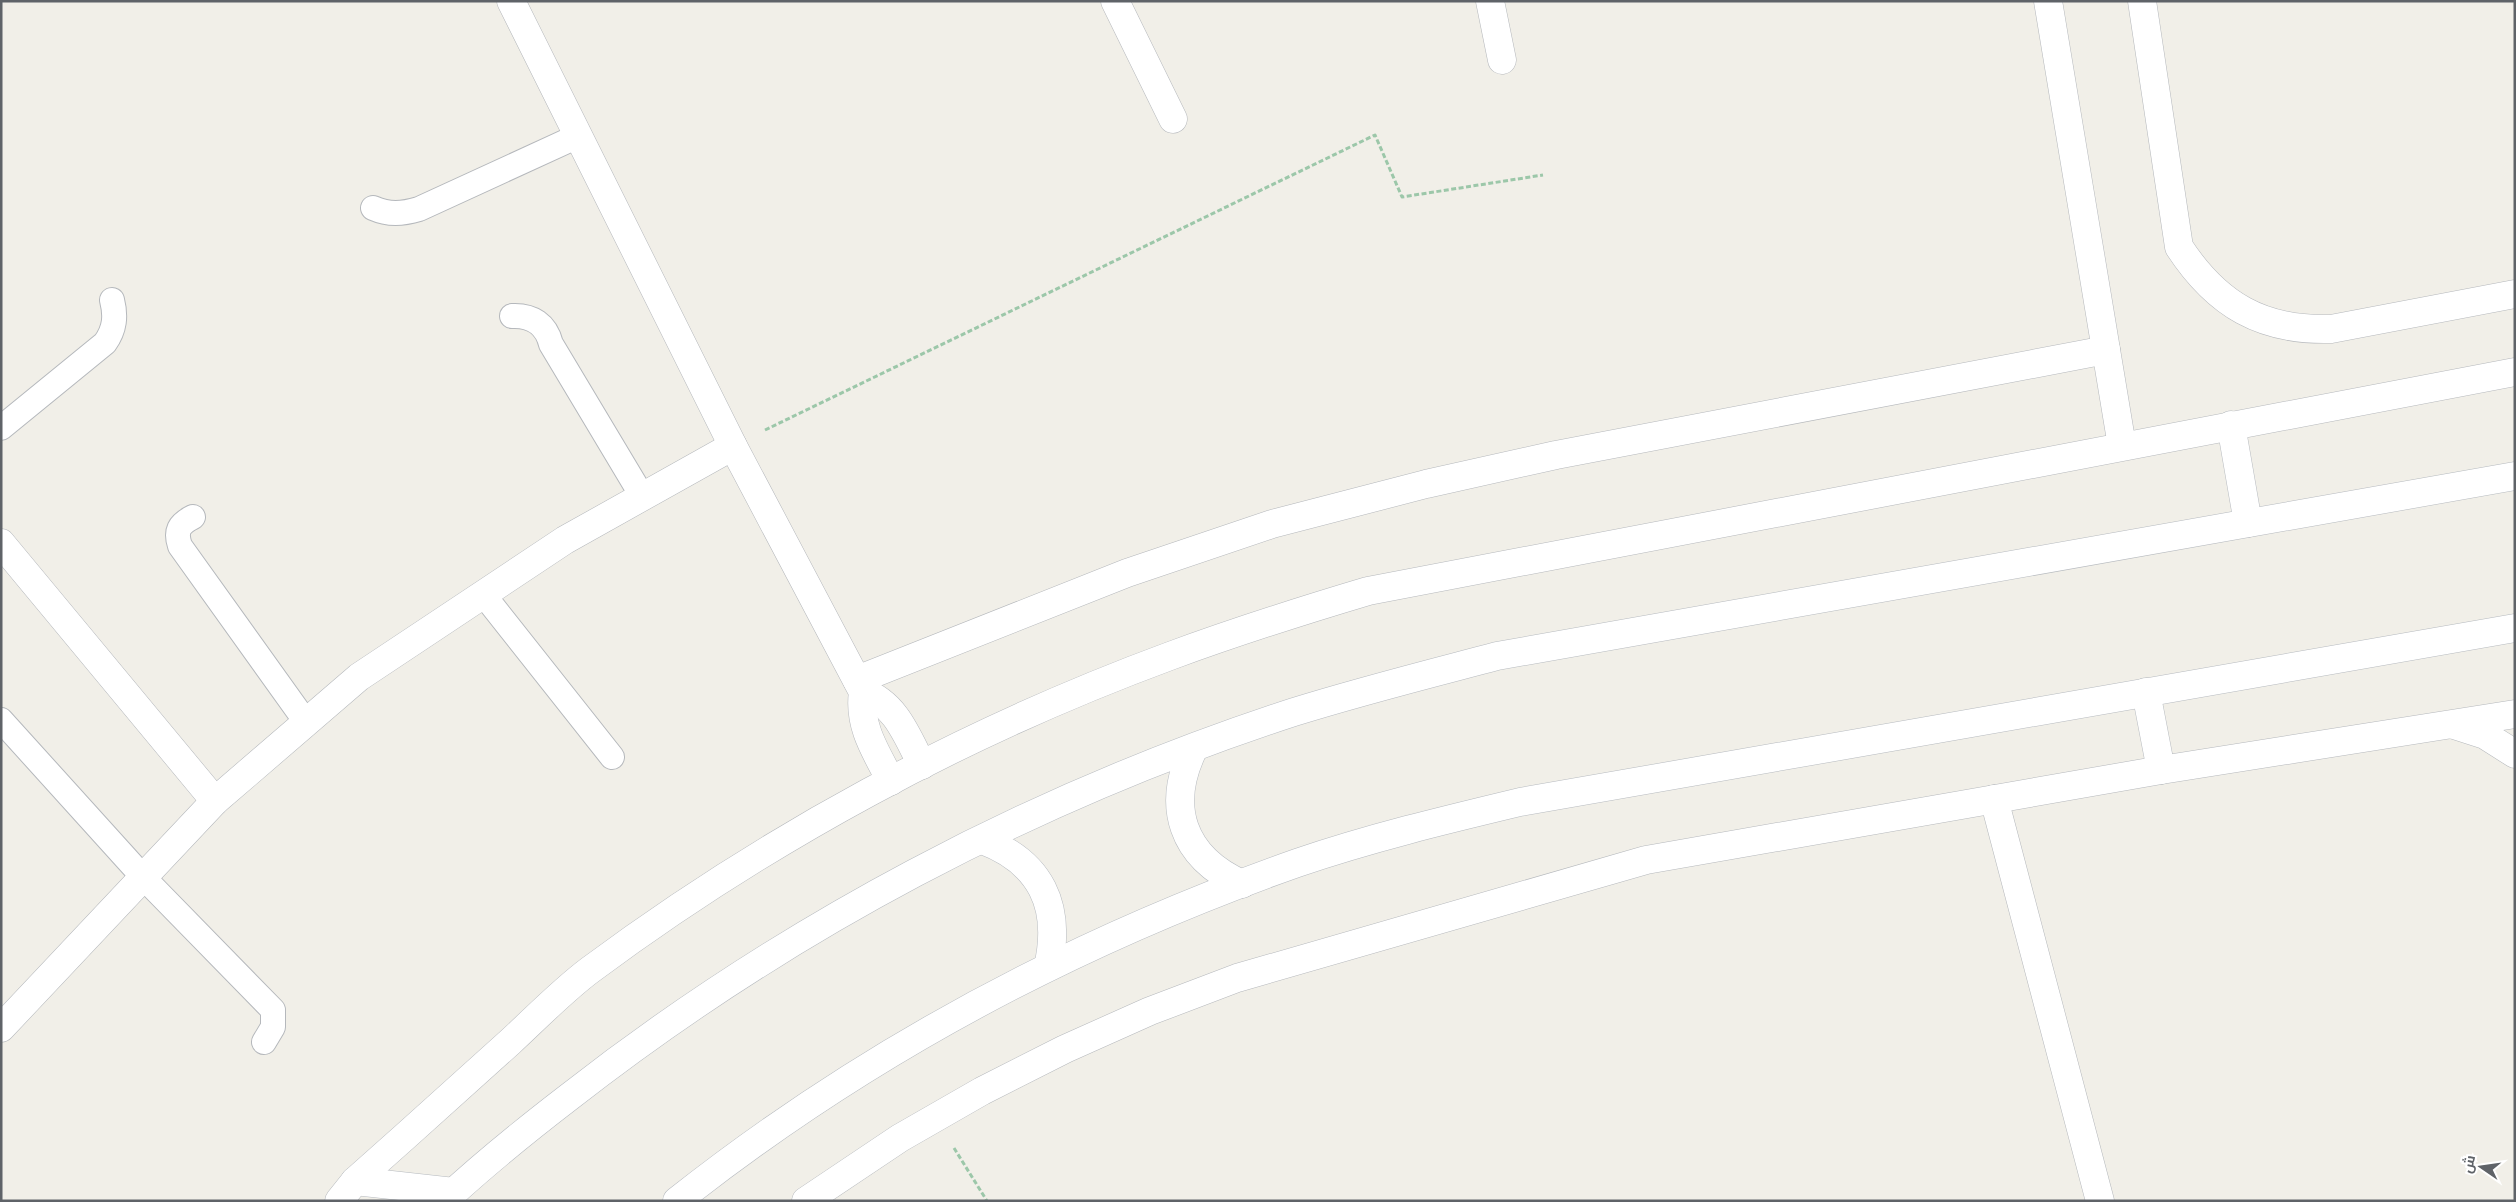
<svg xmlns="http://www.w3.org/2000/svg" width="2516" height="1202" font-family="Mulish,Cairo,sans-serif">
  <rect width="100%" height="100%" fill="#f1efe8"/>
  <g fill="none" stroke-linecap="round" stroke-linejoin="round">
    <g stroke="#b5b8bc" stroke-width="26">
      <g id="lane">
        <path d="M 373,208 C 389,215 402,214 419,209 L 578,136"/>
        <path d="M 512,316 C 532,315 546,324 551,344 L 642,496"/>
        <path d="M 1,428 L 105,343 C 115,329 116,316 112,300"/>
        <path d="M 193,517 C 179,524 175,531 180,546 L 306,722"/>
        <polyline points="483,594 612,757"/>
        <polyline points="1,720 143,877 273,1010 273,1027 264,1042"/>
      </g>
    </g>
    <g stroke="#b5b8bc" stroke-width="29">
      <g id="street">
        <path d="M 511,1 L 733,446 L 863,692 C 858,726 876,752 891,781"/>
        <polyline points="1115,1 1173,119"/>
        <polyline points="1490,1 1502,60"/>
        <polyline points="2048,1 2122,446"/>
        <path d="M 2142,1 L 2179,247 C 2217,305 2262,331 2331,329 L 2515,294"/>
        <polyline points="1,543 215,801"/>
        <polyline points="857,680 1127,573 1272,524 1426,484 1556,455 2106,350"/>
        <path d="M 863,692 C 896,704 907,736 922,765"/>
        <polyline points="2454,725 2485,735 2515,754"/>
        <polyline points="1994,799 2100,1201"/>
        <polyline points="1,1028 215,801 359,677 565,540 733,446"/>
        <path d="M 339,1201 L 355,1181 C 407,1135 459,1088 510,1042 C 536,1018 562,991 590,970 C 766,839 964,732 1170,656 C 1235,632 1301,611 1368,591 L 2515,372"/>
        <polyline points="806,1201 900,1138 982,1091 1065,1049 1150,1011 1237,978 1646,860 2161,770 2515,714"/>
      </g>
    </g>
    <g stroke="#b6babf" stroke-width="29">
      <g id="secondary">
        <polyline points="2231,425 2248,523"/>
        <polyline points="2146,692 2161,770"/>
        <path d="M 1194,748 C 1165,806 1182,857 1242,884"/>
        <path d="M 982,840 C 1041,862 1062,906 1048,967"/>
        <polyline points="355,1181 454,1192"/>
        <path d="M 444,1201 C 484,1164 526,1130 569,1097 C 785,928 1033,797 1294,712 C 1361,691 1429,674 1497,656 L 2515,476"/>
        <path d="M 677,1201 C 863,1054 1073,942 1297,863 C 1370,838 1445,820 1520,802 L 2515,628"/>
      </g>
    </g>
    <g stroke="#9cc7a9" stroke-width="3" stroke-dasharray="5 2.5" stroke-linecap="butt">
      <polyline points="765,430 1375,135 1402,197 1543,175"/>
      <polyline points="954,1148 987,1201"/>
    </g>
    <use href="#lane" stroke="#fff" stroke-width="24"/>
    <use href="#street" stroke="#fff" stroke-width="28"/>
    <use href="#secondary" stroke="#fff" stroke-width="28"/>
  </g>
  <rect width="2516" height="1202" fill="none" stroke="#5f6368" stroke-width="5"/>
  <g transform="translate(2481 1167) rotate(283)" stroke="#ffffff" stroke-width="4" paint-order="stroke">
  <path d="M0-4L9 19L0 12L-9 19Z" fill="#5f6368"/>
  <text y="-8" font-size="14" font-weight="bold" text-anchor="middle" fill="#5f6368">ش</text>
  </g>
</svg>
